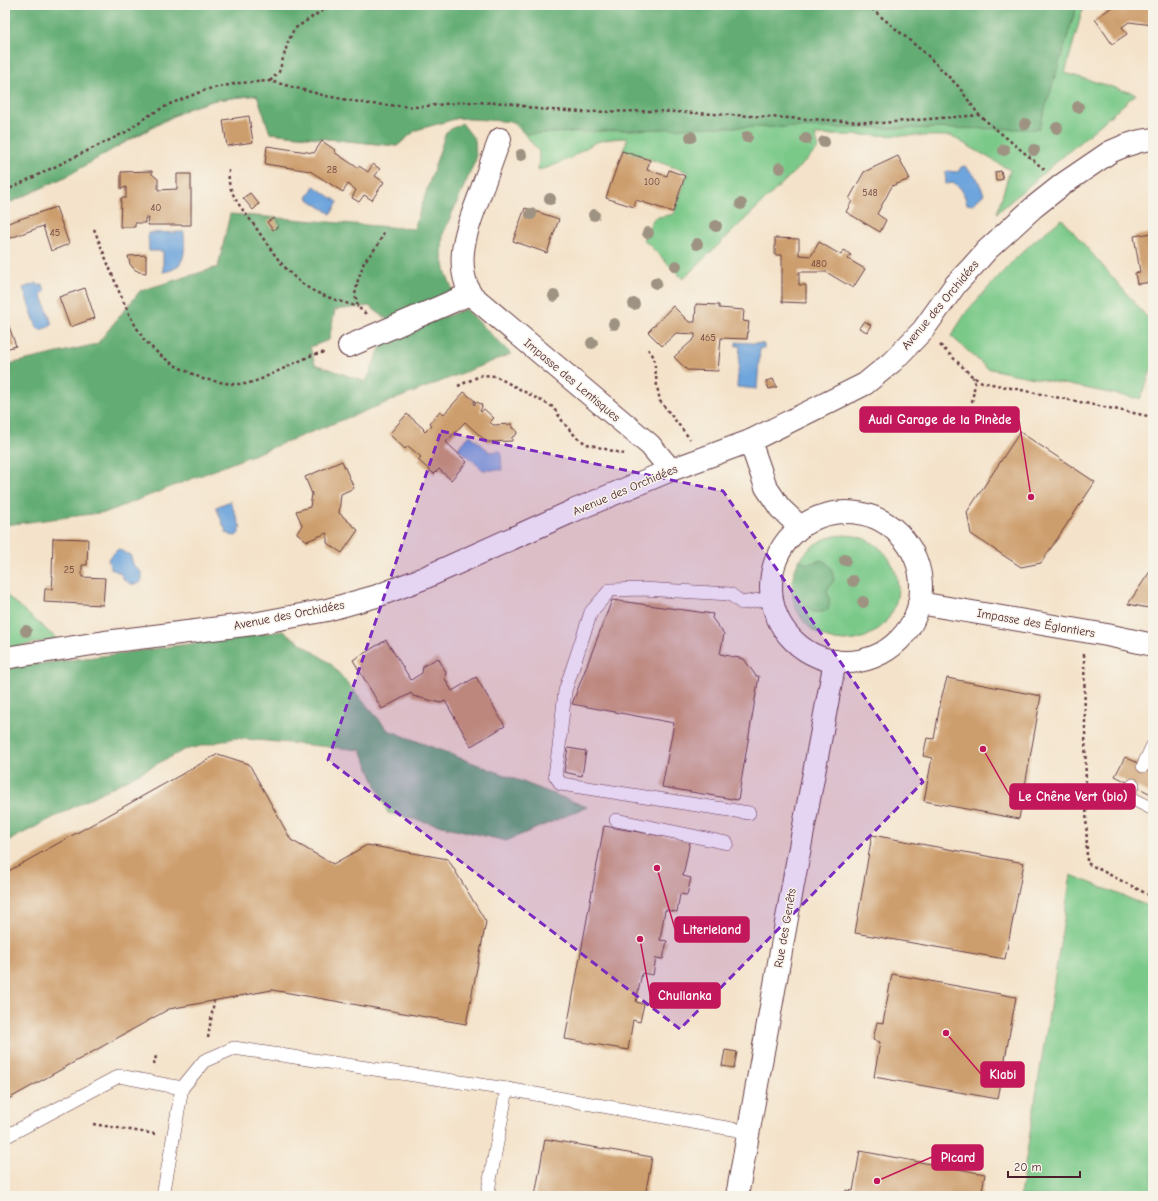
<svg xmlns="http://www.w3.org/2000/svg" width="1158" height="1201" font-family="'Comic Neue',sans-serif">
  <rect width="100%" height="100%" fill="#f7f3e8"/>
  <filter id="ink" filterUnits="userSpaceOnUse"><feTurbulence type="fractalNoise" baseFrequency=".025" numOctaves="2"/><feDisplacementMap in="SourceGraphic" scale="8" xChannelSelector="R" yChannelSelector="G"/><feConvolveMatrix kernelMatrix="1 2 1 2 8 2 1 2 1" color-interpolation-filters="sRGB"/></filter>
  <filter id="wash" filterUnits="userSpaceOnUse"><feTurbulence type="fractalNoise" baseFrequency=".012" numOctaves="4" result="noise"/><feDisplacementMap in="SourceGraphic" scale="16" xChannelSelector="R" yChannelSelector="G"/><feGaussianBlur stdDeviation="0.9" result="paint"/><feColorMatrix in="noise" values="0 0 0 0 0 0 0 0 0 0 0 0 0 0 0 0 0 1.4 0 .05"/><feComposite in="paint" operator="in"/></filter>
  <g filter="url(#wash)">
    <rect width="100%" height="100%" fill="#f4e3ca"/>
    <g fill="#7ac989" stroke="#62745a">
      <path d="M 197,5 L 1084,5 L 1065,73 L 1136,94 L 997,213 L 1010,170 L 951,136 L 815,135 L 819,148 L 683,279 L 643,239 L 654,218 L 674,214 L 688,172 L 623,150 L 628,138 C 617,138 607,139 597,142 C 587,146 579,153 570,158 C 560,163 549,168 538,170 L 539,152 L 528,138 L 512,121 L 458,118 L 416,130 L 397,146 L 270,133 L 258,95 L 215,100 L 189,108 L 113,149 L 67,176 L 5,205 Z"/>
      <polygon points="1062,219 1153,324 1153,366 1140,399 1004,372 987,368 951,336 967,311 1011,263 1033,242"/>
      <circle cx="845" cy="588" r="53"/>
      <polygon points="5,594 57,639 15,647 5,647"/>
      <polygon points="1071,875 1153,908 1153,1196 1020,1196"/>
    </g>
    <g fill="#63ad75" stroke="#566650">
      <polygon points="5,5 1077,5 1039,129 714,127 526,134 517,122 458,118 416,130 397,146 270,133 257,95 215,100 189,108 163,120 67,176 5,205"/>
      <polygon points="462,123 475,140 476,159 443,234 442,255 446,273 454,293 388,320 369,306 335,310 329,340 310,347 315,364 366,382 384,339 466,309 511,354 107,512 5,525 5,365 97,344 140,291 218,267 230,214 414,229 446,132"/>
      <path d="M 800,559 L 807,564 L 822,560 C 832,566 832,570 834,580 L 827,590 C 829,600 831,599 828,610 C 823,612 818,613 813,612 C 807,610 792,589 792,584 C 792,575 796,567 800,559 Z"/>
      <polygon points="283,631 330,663 388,730 587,807 506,841 388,813 361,750 235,738 184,750 10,840 5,831 5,669 20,666 102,656"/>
    </g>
    <g fill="#6ea5dc" stroke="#5c6284">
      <path d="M 965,166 L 977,178 L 984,194 L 972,205 L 967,204 C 964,194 963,189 954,183 L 946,184 L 945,173 L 947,171 L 958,172 L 961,167 Z"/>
      <polygon points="314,186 338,202 331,214 307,198"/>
      <path d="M 184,232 C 185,251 187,269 163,272 L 163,251 L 149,251 L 148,233 Z"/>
      <polygon points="37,283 38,286 43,284 45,292 41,293 52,324 51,326 40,330 37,328 23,288"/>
      <polygon points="736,342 764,344 764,348 760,348 757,389 737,387 740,346 736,346"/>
      <polygon points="470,435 490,452 501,451 502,470 483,470 458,448"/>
      <path d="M 230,501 L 241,528 L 239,529 C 240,533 238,535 235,536 L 230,535 L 229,533 L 227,534 L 216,507 Z"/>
      <polygon points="118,549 130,555 134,566 142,573 142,579 140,583 136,584 131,584 124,580 120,573 111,569 108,559"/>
    </g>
    <g id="blocks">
      <g fill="#cd9e6d">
        <polygon points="1115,5 1153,5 1153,25 1129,22 1122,27 1127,34 1112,44 1095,19"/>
        <polygon points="249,116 253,142 227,146 223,120"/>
        <polygon points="322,141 335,150 334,152 358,168 359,166 368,172 373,164 380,169 375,176 384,182 372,200 364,195 359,202 352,198 356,190 348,184 343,192 310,171 265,164 267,146 314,153"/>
        <polygon points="622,151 650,160 647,170 667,176 669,170 685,176 673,212 636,200 634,207 606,198"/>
        <polygon points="898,156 910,179 892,186 877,214 886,220 880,232 846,212 852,201 849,199 864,172"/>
        <polygon points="152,171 152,174 158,179 158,190 177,189 177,174 191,174 191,225 148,225 149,218 145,218 145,223 135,223 135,227 120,227 121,198 126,198 126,187 121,189 121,172"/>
        <polygon points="1001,171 1003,179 996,181 995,172"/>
        <polygon points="250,193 259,204 253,210 243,198"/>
        <polygon points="56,207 69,244 51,251 43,226 5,240 5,224"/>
        <polygon points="525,208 559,219 547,253 513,241"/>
        <polygon points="274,218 279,226 273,230 267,222"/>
        <polygon points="1152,233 1153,237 1153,282 1137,284 1135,273 1140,272 1134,236"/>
        <polygon points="775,238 799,239 799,255 811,256 819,242 841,255 844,250 851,255 848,259 865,269 853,288 826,272 799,272 799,285 806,285 806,303 782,302 782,255 775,255"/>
        <polygon points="146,255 146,273 139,272 134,269 130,264 128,256"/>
        <polygon points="85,288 95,318 70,327 59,297"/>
        <polygon points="696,304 719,305 719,308 744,310 743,321 749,322 747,339 721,338 718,371 687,370 674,357 695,338 695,334 676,333 662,346 648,332 673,306 689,322 695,322"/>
        <polygon points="5,315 16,346 5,349"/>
        <polygon points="864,321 871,325 867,332 859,328"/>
        <polygon points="773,379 777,387 769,389 766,381"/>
        <polygon points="464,392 475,401 473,404 474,405 477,402 481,404 482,407 480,411 481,412 484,409 494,418 490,422 493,425 512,424 512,428 516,430 517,433 516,435 512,437 512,441 487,442 465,422 446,442 467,462 451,480 439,469 434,474 418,460 421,457 408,446 405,449 389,434 407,414 424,429 423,430 425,432 432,425 430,423 440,411 444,414"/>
        <polygon points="1020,432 1095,482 1041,563 1021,567 971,534 967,512"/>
        <polygon points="342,461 354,488 341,494 339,513 358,530 342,553 327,543 327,533 307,541 297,533 302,525 296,511 310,507 312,494 305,477"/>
        <polygon points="53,538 88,539 87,565 82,565 82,577 105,578 103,605 44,602 45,589 52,589 53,576 52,576"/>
        <polygon points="1153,567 1153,609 1128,604"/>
        <polygon points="612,600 713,614 712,618 724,634 720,654 744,659 756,676 759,676 738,800 662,787 674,723 572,704"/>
        <polygon points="386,640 411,680 422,673 423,666 438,658 446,672 445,679 452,691 476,677 505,726 471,746 445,701 441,703 413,696 411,693 382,709 353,660"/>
        <polygon points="947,678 1041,696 1019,819 924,801 932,758 923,756 927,738 934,739 941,699"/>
        <polygon points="568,748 586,751 582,776 564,772"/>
        <polygon points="218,754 249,764 291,840 333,864 367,845 448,859 486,922 466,1024 272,990 169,1009 5,1101 5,873"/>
        <polygon points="1125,757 1153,770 1153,795 1115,776"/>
        <polygon points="604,826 690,841 683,876 691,878 687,895 680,894 677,912 665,910 660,940 667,941 663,959 656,958 653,975 642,973 636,1002 644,1004 640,1022 633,1020 628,1050 565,1039"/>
        <polygon points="872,835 1024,863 1005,959 855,933"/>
        <polygon points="892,974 1016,997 998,1099 874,1077 880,1042 873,1040 877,1022 883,1023"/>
        <polygon points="725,1050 737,1052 734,1068 722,1066"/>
        <polygon points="545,1139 652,1157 645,1196 535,1196"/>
        <polygon points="860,1151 985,1174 981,1196 844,1196 846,1190 853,1191"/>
      </g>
    </g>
  </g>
  <g filter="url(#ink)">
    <use href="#blocks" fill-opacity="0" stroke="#643c43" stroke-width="1"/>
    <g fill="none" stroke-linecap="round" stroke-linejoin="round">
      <g stroke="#643c43" stroke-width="14">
        <g id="service">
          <polyline points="1143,766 1153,745"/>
          <polyline points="1133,785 1127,796 1153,809"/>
          <polyline points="749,813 561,784 555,775 559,747 565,691 591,612 610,590 643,589 730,594 742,603 771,598"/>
          <polyline points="616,820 727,843"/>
          <polyline points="5,1137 119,1076 182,1088"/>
          <polyline points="163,1196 182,1088 204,1061 234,1048 507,1089 749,1132"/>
          <polyline points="487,1196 507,1089"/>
        </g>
      </g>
      <g stroke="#643c43" stroke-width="24">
        <g id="minor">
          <path d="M 500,139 C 493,157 487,175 480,194 C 472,216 460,243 463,268 C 463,277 467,286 470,294 L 650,445 L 671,470"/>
          <polyline points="349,346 470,294"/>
          <polyline points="750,441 766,487 780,508 800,527"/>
          <circle cx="846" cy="587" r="75"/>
          <polyline points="919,603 1107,635 1153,645"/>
          <polyline points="5,658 105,642 253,624 327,610 377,596 424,578 573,511 671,470 750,441 865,384 892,362 923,330 956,284 972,267 987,250 1034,207 1063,184 1110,152 1124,146 1140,141 1153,139"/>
          <polyline points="737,1196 794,879 835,661"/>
        </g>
      </g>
      <g stroke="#643c43" stroke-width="2.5" stroke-dasharray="3 3" stroke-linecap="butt">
        <polyline points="867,5 926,54 958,86 979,115"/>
        <polyline points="270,81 279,72 288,42 294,29 317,14 333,5"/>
        <path d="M 229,170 C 229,175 228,181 230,186 C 234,200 243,210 252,222 C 268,245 283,271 307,287 C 322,297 341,301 358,307"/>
        <polyline points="5,191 126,132 146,117 170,104 208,89 239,83 270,81 326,96 370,104 418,107 464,102 509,103 537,109 583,112 657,111 882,123 979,115 1045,170"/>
        <polyline points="94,229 120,294 131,318 144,340 160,355 174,365 203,379 231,384 246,384 259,380 312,355 326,352"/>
        <polyline points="366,314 358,307 355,295 358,280 364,262 378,245 384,232"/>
        <polyline points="940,345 973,377 982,382 1148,416"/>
        <polyline points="648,349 654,357 657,386 660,401 690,439"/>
        <polyline points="458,386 482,375 495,376 553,407 563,422 577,438 587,444 624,454"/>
        <polyline points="972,402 975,383 973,377"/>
        <polyline points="1084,654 1087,863 1153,897"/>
        <polyline points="208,1038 214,1001"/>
        <polyline points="154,1065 156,1056"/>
        <polyline points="93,1124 155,1134"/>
      </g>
      <use href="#service" stroke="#fff" stroke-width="13"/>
      <use href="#minor" stroke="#fff" stroke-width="22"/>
    </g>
    <g fill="#9e9382">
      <circle cx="1078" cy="107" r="6"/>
      <circle cx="1025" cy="124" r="6"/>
      <circle cx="1057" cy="128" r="6"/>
      <circle cx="691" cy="137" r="6"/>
      <circle cx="747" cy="137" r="6"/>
      <circle cx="806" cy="139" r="6"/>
      <circle cx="824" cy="142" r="6"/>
      <circle cx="1004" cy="150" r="6"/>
      <circle cx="1034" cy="150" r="6"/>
      <circle cx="521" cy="155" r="6"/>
      <circle cx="780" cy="168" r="6"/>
      <circle cx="550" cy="199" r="6"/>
      <circle cx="741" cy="204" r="6"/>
      <circle cx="531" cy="214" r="6"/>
      <circle cx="594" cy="215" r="6"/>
      <circle cx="716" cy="226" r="6"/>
      <circle cx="648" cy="233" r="6"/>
      <circle cx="697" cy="244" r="6"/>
      <circle cx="676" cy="266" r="6"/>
      <circle cx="656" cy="283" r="6"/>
      <circle cx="554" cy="296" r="6"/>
      <circle cx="634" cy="304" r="6"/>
      <circle cx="614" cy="324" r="6"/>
      <circle cx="592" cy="343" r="6"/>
      <circle cx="845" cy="560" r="6"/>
      <circle cx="853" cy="581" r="6"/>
      <circle cx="863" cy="602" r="6"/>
      <circle cx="26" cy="631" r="6"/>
    </g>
  </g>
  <path fill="#7b2cbf" fill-opacity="0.2" stroke="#7b2cbf" stroke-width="3" stroke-dasharray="8 5" stroke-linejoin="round" d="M 441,431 L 723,491 L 923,782 L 680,1029 L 328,760 Z"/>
  <g text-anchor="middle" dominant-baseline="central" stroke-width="3" stroke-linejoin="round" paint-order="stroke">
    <g font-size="10" fill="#6b3f3c">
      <text x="332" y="170">28</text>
      <text x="652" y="182">100</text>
      <text x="870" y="193">548</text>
      <text x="156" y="208">40</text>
      <text x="55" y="233">45</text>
      <text x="819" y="264">480</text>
      <text x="708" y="338">465</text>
      <text x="69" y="570">25</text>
    </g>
    <g font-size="12" fill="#4a1f2b" stroke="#f7f3e8">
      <text transform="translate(940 305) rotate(-50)">Avenue des Orchidées</text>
      <text transform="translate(572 380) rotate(40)">Impasse des Lentisques</text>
      <text transform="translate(625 490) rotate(-23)">Avenue des Orchidées</text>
      <text transform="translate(289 615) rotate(-11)">Avenue des Orchidées</text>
      <text transform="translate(1036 623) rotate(10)">Impasse des Églantiers</text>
      <text transform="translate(785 928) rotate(-80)">Rue des Genêts</text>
    </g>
  </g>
  <path fill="none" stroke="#c2185b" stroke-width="1.5" d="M1031 497L1019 420M983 749L1010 796M657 868L675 929M640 939L650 995M946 1033L981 1074M877 1181L932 1157"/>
  <g fill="#c2185b" stroke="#f7f3e8" stroke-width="1.5">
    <circle cx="1031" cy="497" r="4"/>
    <circle cx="983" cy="749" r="4"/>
    <circle cx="657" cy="868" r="4"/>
    <circle cx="640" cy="939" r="4"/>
    <circle cx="946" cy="1033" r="4"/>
    <circle cx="877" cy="1181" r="4"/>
  </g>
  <g fill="#c2185b" stroke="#c2185b" stroke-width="1.5">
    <rect x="860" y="407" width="159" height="25" rx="4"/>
    <rect x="1010" y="784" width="125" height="25" rx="4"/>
    <rect x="675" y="917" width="74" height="25" rx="4"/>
    <rect x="650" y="983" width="70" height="25" rx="4"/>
    <rect x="981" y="1062" width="43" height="25" rx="4"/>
    <rect x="932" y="1145" width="51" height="25" rx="4"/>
  </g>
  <g font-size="13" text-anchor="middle" font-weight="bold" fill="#fff">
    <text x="940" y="424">Audi Garage de la Pinède</text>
    <text x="1073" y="801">Le Chêne Vert (bio)</text>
    <text x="712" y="934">Literieland</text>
    <text x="685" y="1000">Chullanka</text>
    <text x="1003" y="1079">Kiabi</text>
    <text x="958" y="1162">Picard</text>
  </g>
  <rect width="1158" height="1201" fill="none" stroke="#f7f3e8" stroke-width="20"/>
  <path d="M1008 1171v6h72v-6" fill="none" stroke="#4a1f2b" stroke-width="2"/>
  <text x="1014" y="1171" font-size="12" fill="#4a1f2b" stroke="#f7f3e8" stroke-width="3" paint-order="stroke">20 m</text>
</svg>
